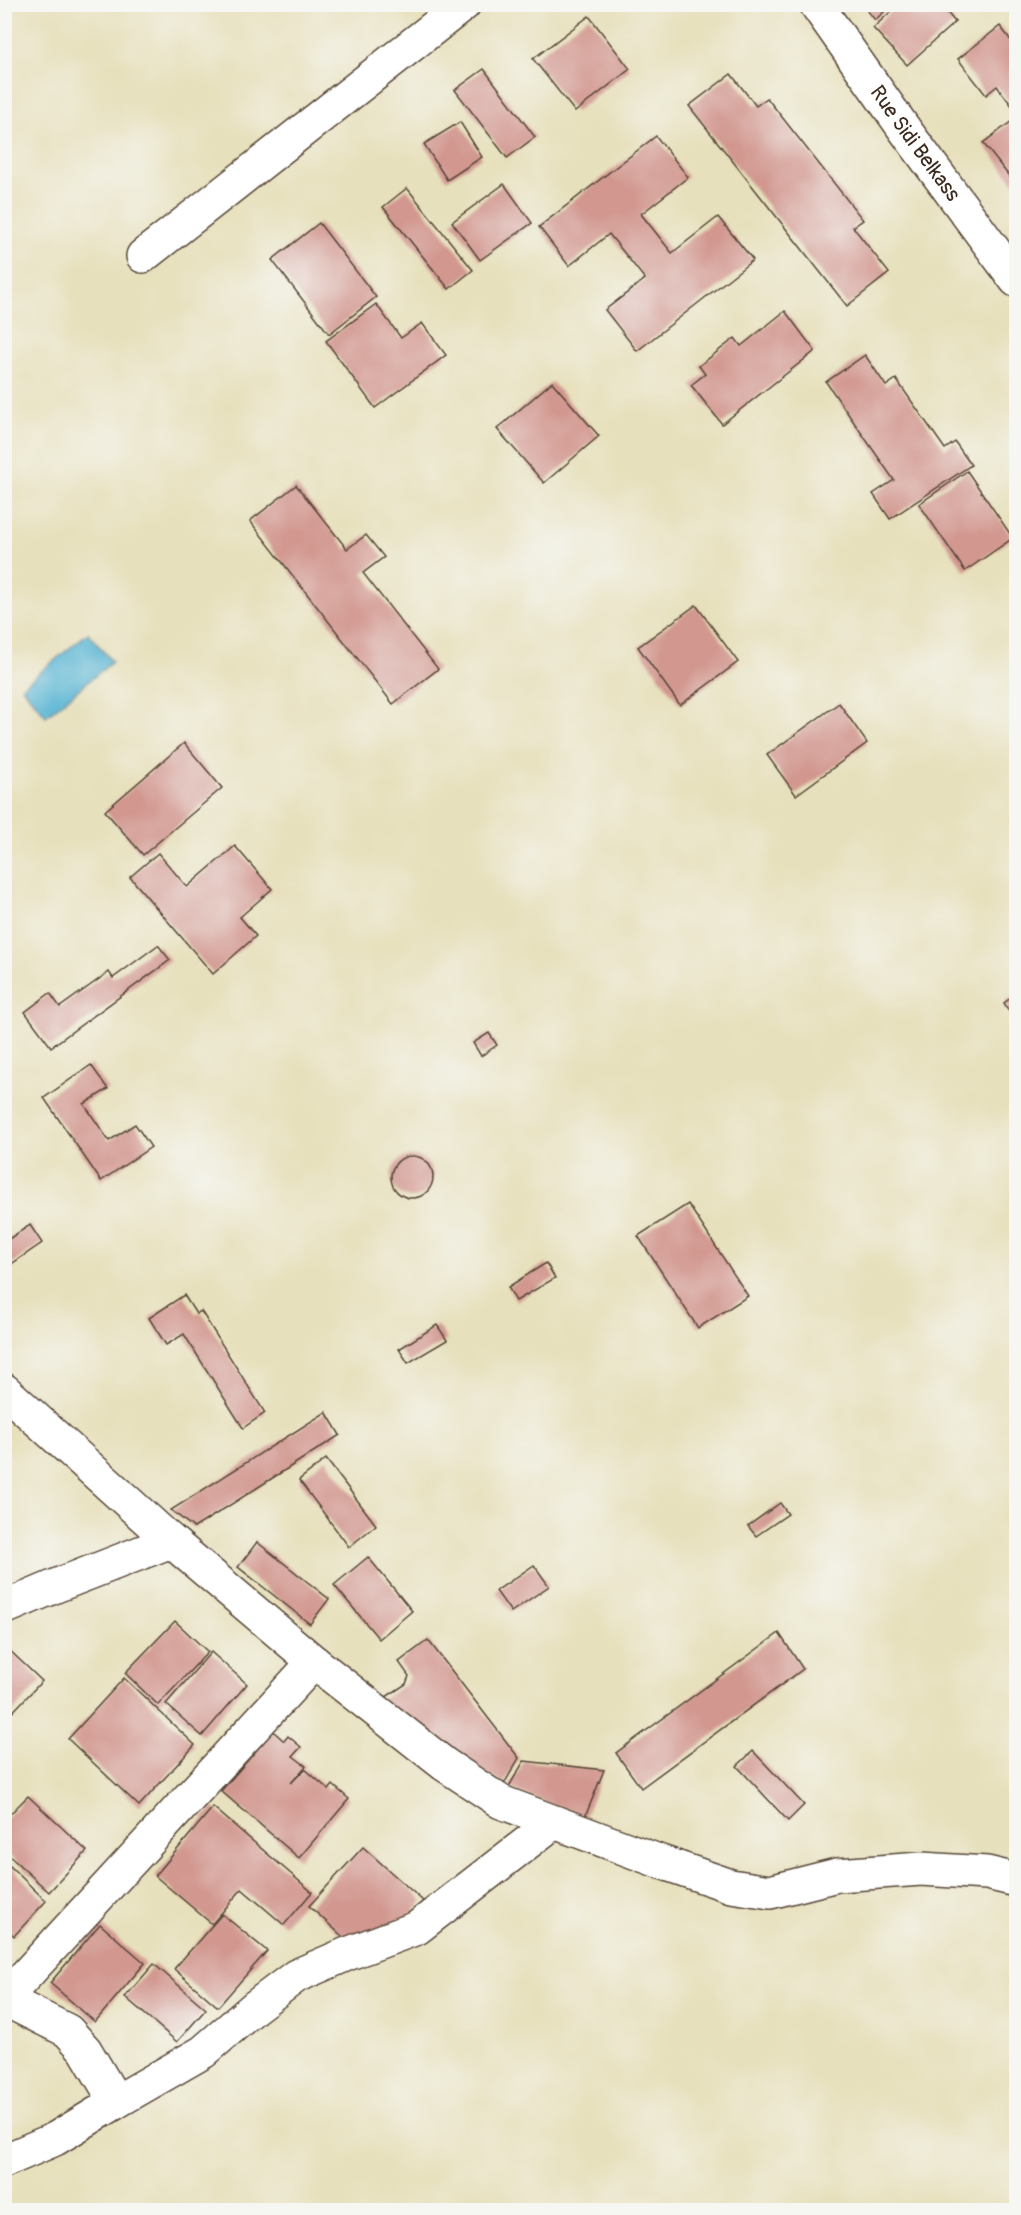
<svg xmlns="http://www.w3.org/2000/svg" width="1021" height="2215" font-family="Pangolin,sans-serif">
  <rect width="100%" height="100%" fill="#f6f6f2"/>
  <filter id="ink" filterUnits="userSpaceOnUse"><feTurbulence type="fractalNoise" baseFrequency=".0167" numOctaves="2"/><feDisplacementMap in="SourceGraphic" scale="12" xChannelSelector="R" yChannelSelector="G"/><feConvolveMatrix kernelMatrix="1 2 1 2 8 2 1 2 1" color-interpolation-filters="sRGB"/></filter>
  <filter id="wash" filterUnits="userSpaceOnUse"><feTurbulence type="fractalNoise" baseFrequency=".008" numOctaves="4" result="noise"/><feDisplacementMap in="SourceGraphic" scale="24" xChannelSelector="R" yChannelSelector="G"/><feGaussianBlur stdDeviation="1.35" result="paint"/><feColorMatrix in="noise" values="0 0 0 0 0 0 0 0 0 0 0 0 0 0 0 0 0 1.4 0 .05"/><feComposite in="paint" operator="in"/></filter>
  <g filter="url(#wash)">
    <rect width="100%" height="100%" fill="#e7e0bc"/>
    <polygon fill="#54b3d3" stroke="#486e78" stroke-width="1.5" points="88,633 112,662 46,716 22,687"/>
    <g id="blocks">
      <g fill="#d29890">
        <polygon points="862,4 893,4 875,20"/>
        <polygon points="899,4 940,4 955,22 907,65 873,28"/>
        <polygon points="589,16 630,69 575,112 533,59"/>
        <polygon points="1000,26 1016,47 1016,111 997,86 986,95 958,59"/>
        <polygon points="484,69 535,137 507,158 455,90"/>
        <polygon points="731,74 756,106 767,98 863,220 853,227 889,273 847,306 689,106"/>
        <polygon points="1016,118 1016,185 983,143"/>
        <polygon points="460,122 482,157 447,180 424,144"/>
        <polygon points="656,136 688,177 641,214 672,253 718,217 753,260 637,351 605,310 645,279 609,234 569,266 539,227"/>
        <polygon points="504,184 532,223 480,260 452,222"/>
        <polygon points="407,188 473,270 449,289 383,207"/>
        <polygon points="319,223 376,297 329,334 272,260"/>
        <polygon points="376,304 401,338 422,323 446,355 375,408 326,341"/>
        <polygon points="785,311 815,351 722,424 691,385 705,374 699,366 735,338 741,346"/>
        <polygon points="865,355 886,386 896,379 945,449 955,442 971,465 890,519 873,494 894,480 826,382"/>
        <polygon points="552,382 599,436 544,483 497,429"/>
        <polygon points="967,471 1013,538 965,571 919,504"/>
        <polygon points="296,485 347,549 366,535 384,557 363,573 438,669 393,704 250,521"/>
        <polygon points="696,605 738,662 680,705 638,647"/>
        <polygon points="839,703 867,743 796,795 767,755"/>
        <polygon points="184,743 222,788 143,855 105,811"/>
        <polygon points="235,846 272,889 240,917 256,936 213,974 130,877 158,853 187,887"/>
        <polygon points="158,945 170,960 51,1047 25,1012 50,993 60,1007 109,972 113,978"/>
        <polygon points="1016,994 1016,1023 1004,1003"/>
        <polygon points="489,1033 497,1045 481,1056 473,1043"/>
        <polygon points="91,1065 108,1089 84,1104 109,1141 135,1124 151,1147 101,1181 44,1098"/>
        <circle cx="412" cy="1177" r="21"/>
        <polygon points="688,1204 748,1296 698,1328 638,1236"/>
        <polygon points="30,1225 42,1243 4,1269 4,1242"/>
        <polygon points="546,1263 555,1278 516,1301 508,1287"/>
        <polygon points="184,1295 196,1314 201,1311 265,1413 243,1428 184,1334 166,1345 149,1318"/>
        <polygon points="437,1325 447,1340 408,1363 399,1349"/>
        <polygon points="326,1412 340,1435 194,1528 171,1510"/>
        <polygon points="326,1459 376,1525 349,1547 299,1480"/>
        <polygon points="780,1503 788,1514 756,1536 748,1526"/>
        <polygon points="257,1542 329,1599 310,1624 238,1567"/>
        <polygon points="368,1557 412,1611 379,1639 334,1585"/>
        <polygon points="534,1565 549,1586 511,1612 496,1591"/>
        <polygon points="175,1621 208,1652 158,1705 125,1673"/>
        <polygon points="779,1633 803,1669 641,1788 616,1753"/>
        <polygon points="428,1640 519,1758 504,1784 372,1706 406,1684 409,1676 399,1662"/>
        <polygon points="4,1645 42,1681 6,1719 4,1717"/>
        <polygon points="211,1652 247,1684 202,1736 166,1704"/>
        <polygon points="124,1678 195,1745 139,1806 68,1739"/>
        <polygon points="273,1731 284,1741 288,1736 301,1747 293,1756 306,1766 291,1783 305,1769 329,1790 333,1785 349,1799 299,1858 221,1791"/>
        <polygon points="753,1751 804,1805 788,1821 737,1766"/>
        <polygon points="524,1761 604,1770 585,1817 508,1788"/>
        <polygon points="28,1796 87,1851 49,1892 4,1851 4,1820"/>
        <polygon points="213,1807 312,1892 284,1925 242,1889 212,1924 155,1876"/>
        <polygon points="363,1847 423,1901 395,1932 353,1946 309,1906"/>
        <polygon points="10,1866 46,1901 14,1936 4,1926 4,1872"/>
        <polygon points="222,1914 267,1951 218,2007 174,1969"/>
        <polygon points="100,1924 145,1963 95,2022 50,1983"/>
        <polygon points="154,1964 206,2009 177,2042 125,1997"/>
      </g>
    </g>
  </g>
  <g filter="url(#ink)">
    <use href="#blocks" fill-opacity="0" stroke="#554536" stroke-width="1.5"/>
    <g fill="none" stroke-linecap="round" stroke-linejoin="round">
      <g stroke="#554536" stroke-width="36">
        <g id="minor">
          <path id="s1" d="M 816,4 L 905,130 L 1016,280"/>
          <polyline points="143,256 464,4"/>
          <polyline points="4,1390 171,1541 314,1662 444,1764 501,1802 661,1862 731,1886 770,1892 837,1875 921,1869 987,1873 1016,1880"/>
          <polyline points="4,1608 58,1585 171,1541"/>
          <polyline points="4,1999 68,2031 85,2050 116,2102 203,2052 255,2007 296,1976 347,1954 417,1928 554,1822"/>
          <polyline points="4,1999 314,1662"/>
          <polyline points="4,2161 55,2139 116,2102"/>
        </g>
      </g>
      <use href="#minor" stroke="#fff" stroke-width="33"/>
    </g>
  </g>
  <g text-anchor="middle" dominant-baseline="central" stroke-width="6" stroke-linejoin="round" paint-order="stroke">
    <g font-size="21" fill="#3b2a1e" stroke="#f6f6f2">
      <text stroke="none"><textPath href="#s1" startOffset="171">Rue Sidi Belkass</textPath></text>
    </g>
  </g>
  <rect width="1021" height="2215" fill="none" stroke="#f6f6f2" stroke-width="24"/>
</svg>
